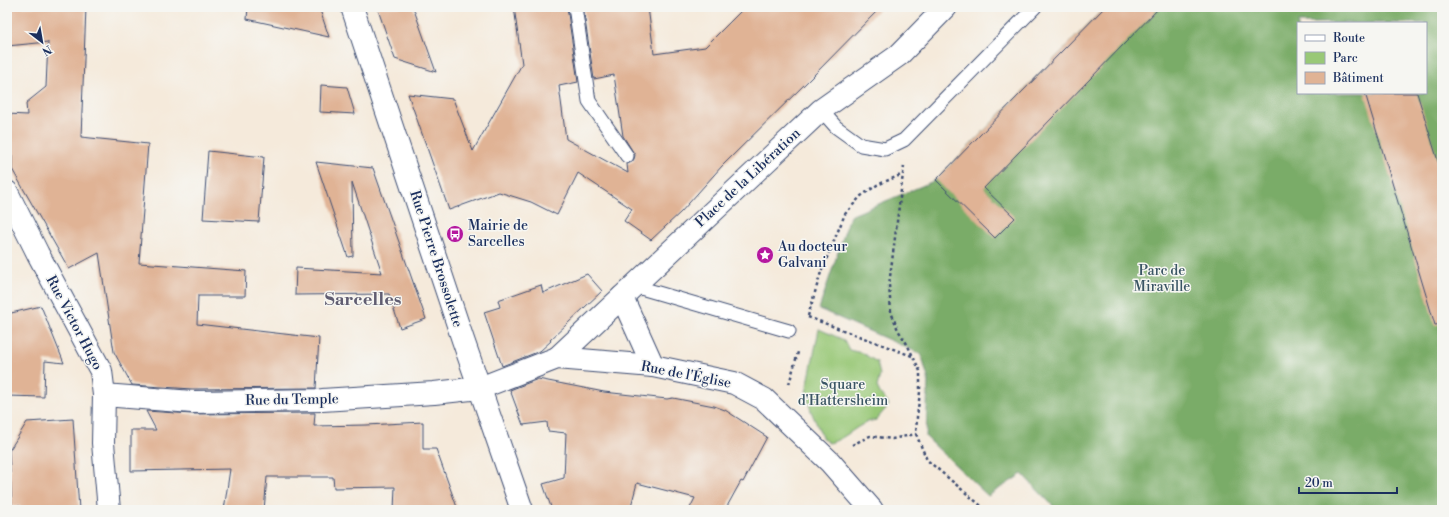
<svg xmlns="http://www.w3.org/2000/svg" width="1449" height="517" font-family="'Libre Bodoni',serif">
  <rect width="100%" height="100%" fill="#f6f6f2"/>
  <filter id="ink" filterUnits="userSpaceOnUse"><feTurbulence type="fractalNoise" baseFrequency=".025" numOctaves="2"/><feDisplacementMap in="SourceGraphic" scale="8" xChannelSelector="R" yChannelSelector="G"/><feConvolveMatrix kernelMatrix="1 2 1 2 8 2 1 2 1" color-interpolation-filters="sRGB"/></filter>
  <filter id="wash" filterUnits="userSpaceOnUse"><feTurbulence type="fractalNoise" baseFrequency=".012" numOctaves="4" result="noise"/><feDisplacementMap in="SourceGraphic" scale="16" xChannelSelector="R" yChannelSelector="G"/><feGaussianBlur stdDeviation="0.9" result="paint"/><feColorMatrix in="noise" values="0 0 0 0 0 0 0 0 0 0 0 0 0 0 0 0 0 1.4 0 .05"/><feComposite in="paint" operator="in"/></filter>
  <g filter="url(#wash)">
    <rect width="100%" height="100%" fill="#f5eadb"/>
    <path fill="#99c877" stroke="#5a7c6a" d="M 819,329 L 844,340 L 849,350 L 862,353 L 877,362 L 880,375 L 877,387 L 880,393 L 889,405 L 876,420 C 858,422 847,439 829,443 L 823,439 L 811,411 L 806,393 Z"/>
    <path fill="#7aac68" stroke="#4a6e63" fill-rule="evenodd" d="M 1105,7 L 1442,7 L 1442,510 L 1057,510 L 1022,474 L 988,496 L 926,437 L 928,378 L 921,354 L 819,309 L 850,216 L 936,180 ZM 1298,23 L 1426,23 L 1426,93 L 1298,93 Z"/>
    <g id="blocks">
      <g fill="#e0b395">
        <polygon points="7,7 86,7 81,137 148,144 139,263 246,271 245,296 198,296 197,324 319,338 316,388 192,389 132,385 114,352 99,253 69,269 12,169 12,155 7,159 7,114 27,115 26,103 46,87 48,42 7,46"/>
        <polygon points="248,7 319,7 329,37 247,19"/>
        <polygon points="377,7 413,7 436,72 395,59"/>
        <polygon points="514,7 567,7 578,82 559,86 566,139 628,173 627,164 632,162 634,159 635,155 623,136 614,75 594,79 583,7 648,7 654,54 705,47 745,7 881,7 811,78 722,166 681,212 651,240 624,221 632,209 578,173 557,215 531,202 499,192 449,210 408,94 453,99 473,151 522,64"/>
        <polygon points="1105,7 1160,7 984,188 1015,218 995,238 936,180"/>
        <polygon points="321,85 347,87 355,114 320,112"/>
        <polygon points="1365,93 1417,93 1442,174 1442,324 1435,325"/>
        <polygon points="208,151 264,157 259,222 203,219"/>
        <polygon points="316,162 373,168 426,319 400,328 389,294 295,295 296,268 382,273 352,182 353,256 348,257"/>
        <polygon points="587,274 602,291 550,340 551,341 540,351 502,366 484,312 500,307 498,300 541,285 543,293"/>
        <polygon points="41,306 64,363 45,361 44,397 7,396 7,314"/>
        <polygon points="538,379 604,392 667,399 673,398 714,406 725,410 767,437 743,482 741,481 725,510 689,510 695,498 637,483 630,510 552,510 543,484 564,478 566,433 548,431 547,422 523,425 510,390"/>
        <polygon points="146,411 192,414 315,413 314,426 367,425 423,422 423,449 436,449 458,510 394,510 395,487 334,488 333,477 267,477 264,510 224,510 230,469 131,471 131,430 156,430"/>
        <polygon points="73,419 79,510 20,510 20,506 12,506 9,451 27,422"/>
      </g>
    </g>
  </g>
  <g filter="url(#ink)">
    <use href="#blocks" fill-opacity="0" stroke="#3c4b71" stroke-width="1"/>
    <g fill="none" stroke-linecap="round" stroke-linejoin="round">
      <g stroke="#3c4b71" stroke-width="15">
        <g id="service">
          <polyline points="575,7 589,101 627,156"/>
          <polyline points="821,110 836,127 861,145 885,149 904,140 1035,7"/>
          <polyline points="634,286 789,331"/>
        </g>
      </g>
      <g stroke="#3c4b71" stroke-width="24">
        <g id="minor">
          <polyline points="7,192 38,254 101,371 104,395 103,443 109,510"/>
          <polyline points="622,297 653,366"/>
          <polyline points="557,358 821,110 899,55 946,7"/>
          <polyline points="104,395 192,402 322,400 434,393 480,388 557,358 653,366 734,383 764,399 830,462 872,510"/>
        </g>
      </g>
      <g stroke="#3c4b71" stroke-width="24">
        <polyline id="secondary" points="352,7 463,340 522,510"/>
      </g>
      <g stroke="#3c4b71" stroke-width="2.5" stroke-dasharray="3 3" stroke-linecap="butt">
        <polyline points="904,166 889,285 891,312 898,330 907,344 920,371 920,392 917,417 916,434 927,460 986,510"/>
        <polyline points="808,316 821,272 845,214 861,196 877,185 903,174"/>
        <polyline points="808,317 912,356"/>
        <polyline points="789,384 798,352"/>
        <polyline points="852,445 870,436 892,439 916,434"/>
      </g>
      <use href="#service" stroke="#fff" stroke-width="13"/>
      <use href="#minor" stroke="#fff" stroke-width="22"/>
      <use href="#secondary" stroke="#fff" stroke-width="22"/>
    </g>
  </g>
  <defs>
    <g id="bus-disc" transform="scale(0.9)"><circle r="9.5" fill="#b5179e" stroke="#f6f6f2"/><path d="M-5-6H5V4H4V6H2V4H-2V6H-4V4H-5ZM-3.5-4V0h7V-4ZM-3.5 1.2v1.5H-2V1.2ZM2 1.2v1.5H3.5V1.2Z" fill="#fff"/></g>
    <g id="sight-disc" transform="scale(0.9)"><circle r="9.5" fill="#b5179e" stroke="#f6f6f2"/><path d="M0-6L1.8-2.2L6-1.7L2.9 1.2L3.7 5.4L0 3.3L-3.7 5.4L-2.9 1.2L-6-1.7L-1.8-2.2Z" fill="#fff"/></g>
  </defs>
  <g fill-rule="evenodd">
    <use href="#bus-disc" x="455" y="234"/>
    <use href="#sight-disc" x="765" y="255"/>
  </g>
  <g text-anchor="middle" dominant-baseline="central" stroke-width="3" stroke-linejoin="round" paint-order="stroke">
    <g font-size="14" fill="#1b2f5e" stroke="#f6f6f2">
      <text transform="translate(748 178) rotate(-43)">Place de la Libération</text>
      <text transform="translate(436 259) rotate(72)">Rue Pierre Brossolette</text>
      <text transform="translate(74 323) rotate(62)">Rue Victor Hugo</text>
      <text transform="translate(686 375) rotate(11)">Rue de l'Église</text>
      <text transform="translate(292 400) rotate(-1)">Rue du Temple</text>
    </g>
    <g font-size="14" fill="#1b2f5e" stroke="#f6f6f2" text-anchor="start">
      <text x="468" y="226">Mairie de<tspan x="468" dy="16">Sarcelles</tspan></text>
      <text x="778" y="247">Au docteur<tspan x="778" dy="16">Galvani</tspan></text>
    </g>
    <g font-size="14" fill="#3a5564" stroke="#f6f6f2">
      <text x="1162" y="271">Parc de<tspan x="1162" dy="16">Miraville</tspan></text>
      <text x="843" y="385">Square<tspan x="843" dy="16">d'Hattersheim</tspan></text>
    </g>
    <g font-size="18" font-weight="bold" fill="#605d71" stroke="#f6f6f2">
      <text x="363" y="299">Sarcelles</text>
    </g>
  </g>
  <rect width="1449" height="517" fill="none" stroke="#f6f6f2" stroke-width="24"/>
  <rect x="1297" y="22" width="130" height="72" fill="#f6f6f2" stroke="#9ea6b7"/>
  <rect x="1305" y="35" width="20" height="6" fill="#ffffff" stroke="#9ea6b7"/>
  <text x="1333" y="42" font-size="12" fill="#1b2f5e">Route</text>
  <rect x="1305" y="52" width="20" height="12" fill="#99c877" stroke="#9ea6b7"/>
  <text x="1333" y="62" font-size="12" fill="#1b2f5e">Parc</text>
  <rect x="1305" y="72" width="20" height="12" fill="#e0b395" stroke="#9ea6b7"/>
  <text x="1333" y="82" font-size="12" fill="#1b2f5e">Bâtiment</text>
  <g transform="translate(42 42) rotate(149)" stroke="#f6f6f2" stroke-width="3" paint-order="stroke">
  <path d="M0-3L7 15L0 10L-7 15Z" fill="#1b2f5e"/>
  <text y="-6" font-size="11" font-weight="bold" text-anchor="middle" fill="#1b2f5e">N</text>
  </g>
  <path d="M1299 487v6h98v-6" fill="none" stroke="#1b2f5e" stroke-width="2"/>
  <text x="1305" y="487" font-size="12" fill="#1b2f5e" stroke="#f6f6f2" stroke-width="3" paint-order="stroke">20 m</text>
</svg>
